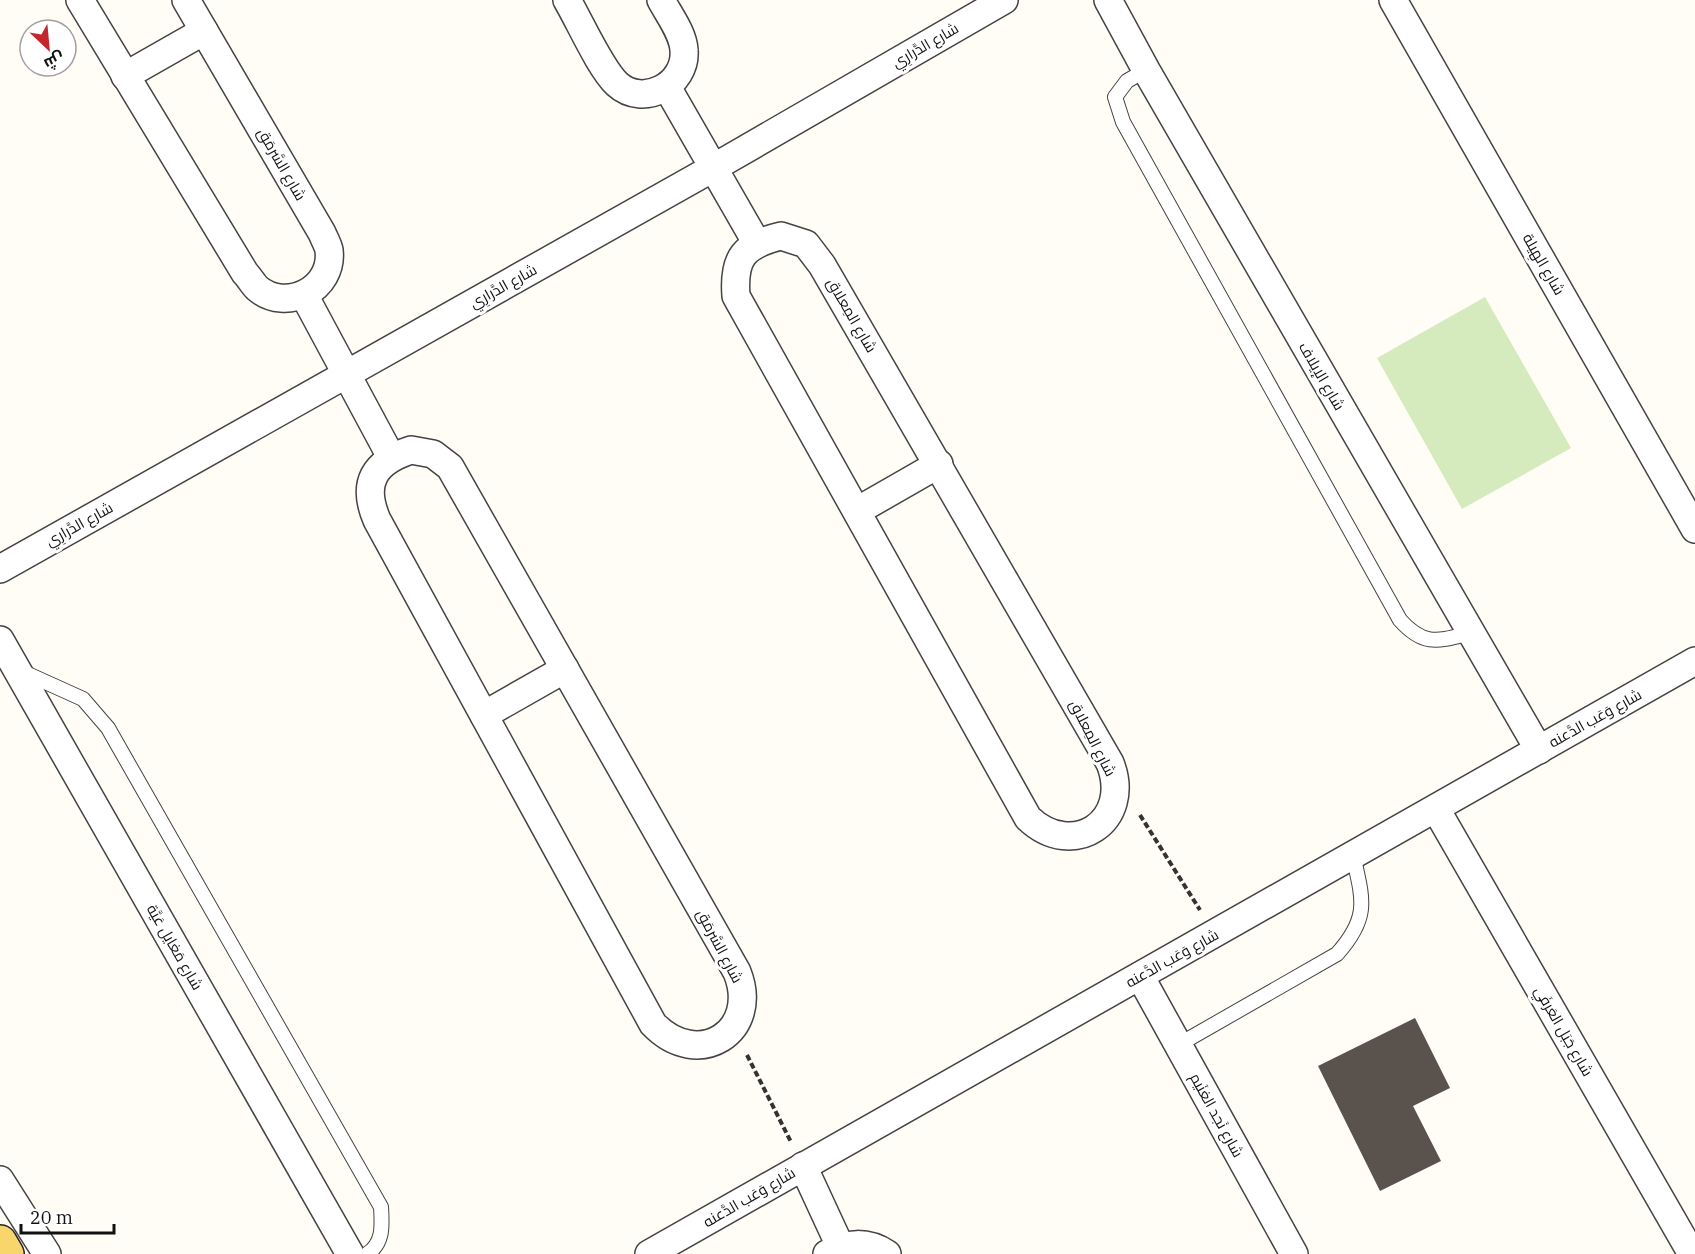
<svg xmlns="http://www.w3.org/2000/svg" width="1695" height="1254" font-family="'IBM Plex Serif',Cairo,serif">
  <rect width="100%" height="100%" fill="#fffdf5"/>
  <polygon fill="#d5ebbd" points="1485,297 1571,448 1462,509 1377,358"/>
  <polygon fill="#5a524d" points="1415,1018 1450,1088 1413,1106 1441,1161 1380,1191 1318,1066"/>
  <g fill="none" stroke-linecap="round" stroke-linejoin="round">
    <g stroke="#444" stroke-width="16">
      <g id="lane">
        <path d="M 1146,70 L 1127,81 L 1115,97 L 1123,122 L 1400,620 C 1424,647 1438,641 1471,633"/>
        <path d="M 21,671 L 83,699 L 108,728 L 381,1207 C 382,1225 384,1243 367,1254"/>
        <path d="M 1178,1045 L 1337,954 C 1370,917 1363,900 1353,855"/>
      </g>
    </g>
    <g stroke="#444" stroke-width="30">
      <g id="street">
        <path d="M 80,0 L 245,273 C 249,277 253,284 257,288 C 286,313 334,289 329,250 C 328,245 324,238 322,233 L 186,0"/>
        <path d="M 567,0 C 580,22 600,68 617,84 C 643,108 687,85 684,50 C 683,33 669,15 661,0"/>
        <polyline points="1108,0 1146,70 1539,750"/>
        <polyline points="1393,0 1695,529"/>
        <polyline points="125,76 204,31"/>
        <polyline points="667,87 756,242"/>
        <path d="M 781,236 L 806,244 L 822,265 L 1110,763 C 1133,821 1073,861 1028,818 L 736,296 C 733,257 744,245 781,236 Z"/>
        <polyline points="304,295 391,457"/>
        <path d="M 411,450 L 433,454 L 450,467 L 737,972 C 761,1032 698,1071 653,1024 L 377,520 C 361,483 374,462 411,450 Z"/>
        <polyline points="857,511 939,464"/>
        <polyline points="0,569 713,168 1004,0"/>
        <polyline points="0,640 350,1254"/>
        <polyline points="484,715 565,669"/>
        <polyline points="1436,809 1692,1254"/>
        <polyline points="1140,976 1294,1254"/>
        <polyline points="803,1166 840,1246"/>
        <polyline points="0,1180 47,1254"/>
        <polyline points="649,1254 1695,661"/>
        <path d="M 827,1254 C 846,1242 868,1241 887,1254"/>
      </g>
    </g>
    <g stroke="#222" stroke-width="36">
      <polyline id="primary" points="0,1242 7,1254"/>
    </g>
    <g stroke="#333" stroke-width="4" stroke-dasharray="6 3" stroke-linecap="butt">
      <polyline points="1140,815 1200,910"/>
      <polyline points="747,1055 791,1142"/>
    </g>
    <use href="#lane" stroke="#fff" stroke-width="14"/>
    <use href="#street" stroke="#fff" stroke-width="27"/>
    <use href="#primary" stroke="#f9d66b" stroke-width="33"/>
  </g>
  <g text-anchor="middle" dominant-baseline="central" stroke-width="6" stroke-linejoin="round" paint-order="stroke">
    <g font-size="15" fill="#111" stroke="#fff">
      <text transform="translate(925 45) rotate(-30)">شارع الدَّرارِي</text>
      <text transform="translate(282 164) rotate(60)">شارع السَّرمَق</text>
      <text transform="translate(1544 264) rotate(60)">شارع الهِيلة</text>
      <text transform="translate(503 286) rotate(-29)">شارع الدَّرارِي</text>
      <text transform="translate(852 315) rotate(60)">شارع المِعلاق</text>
      <text transform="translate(1322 376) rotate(60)">شارع الإيلاف</text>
      <text transform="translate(79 524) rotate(-29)">شارع الدَّرارِي</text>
      <text transform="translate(1595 718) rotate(-29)">شارع وَعَب الدَّعنه</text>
      <text transform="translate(1093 738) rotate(63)">شارع المِعلاق</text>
      <text transform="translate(720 946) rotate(62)">شارع السَّرمَق</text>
      <text transform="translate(175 947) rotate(60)">شارع مَغايل عَيَّة</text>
      <text transform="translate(1172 958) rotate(-29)">شارع وَعَب الدَّعنه</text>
      <text transform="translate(1564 1031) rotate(60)">شارع جَبَل العَرفَي</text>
      <text transform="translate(1217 1115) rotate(61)">شارع نَجد الغنَيم</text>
      <text transform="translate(749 1197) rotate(-30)">شارع وَعَب الدَّعنه</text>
    </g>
  </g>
  <g transform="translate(48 48) rotate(154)"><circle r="28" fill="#ffffff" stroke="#a0a0a0" stroke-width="1.5"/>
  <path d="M0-4.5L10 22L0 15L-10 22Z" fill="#c4262e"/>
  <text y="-9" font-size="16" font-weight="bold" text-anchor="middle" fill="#111111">ش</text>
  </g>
  <path d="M21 1224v9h93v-9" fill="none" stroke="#111111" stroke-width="3"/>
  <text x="30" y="1224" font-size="18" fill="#111111" stroke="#ffffff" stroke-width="4.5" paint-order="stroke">20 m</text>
</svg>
